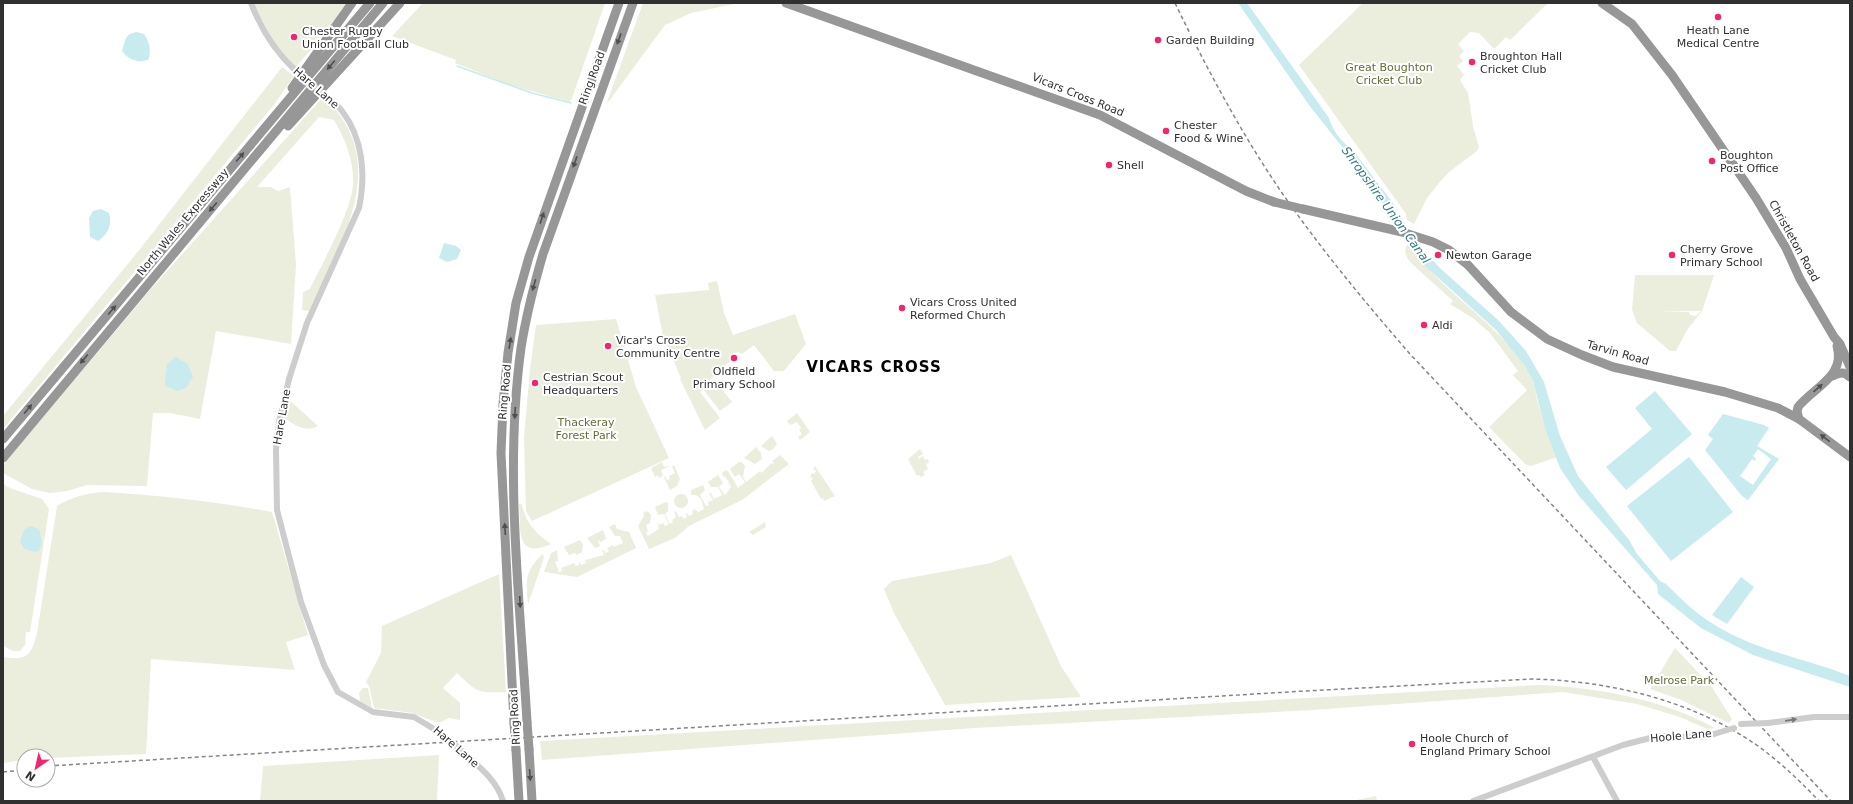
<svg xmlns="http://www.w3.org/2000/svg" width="1853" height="804" font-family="'DejaVu Sans',sans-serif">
  <rect width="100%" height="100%" fill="#fff"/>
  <g fill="#ebeedd" fill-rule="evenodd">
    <polygon points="251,3 347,3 331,26 294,69 284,59"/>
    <polygon points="423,3 605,3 571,101 569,102 508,84 455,63 456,60 392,36"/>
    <polygon points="643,3 739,3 691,13 665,25 606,105"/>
    <polygon points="1363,3 1547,4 1510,40 1506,37 1494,49 1479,33 1470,32 1458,44 1464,51 1459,56 1463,61 1457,66 1464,75 1460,80 1468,93 1473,126 1479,147 1477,151 1449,172 1439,183 1427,198 1414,224 1407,220 1406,214 1299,65"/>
    <polygon points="282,67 294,76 273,106 3,429 3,416 140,249"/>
    <path d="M 323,97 C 394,161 341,242 309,311 L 302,310 L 303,292 L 310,289 C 322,264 352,210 353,184 C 354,160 345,139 334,120 L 319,117 L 257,187 L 271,187 L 278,191 L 290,187 L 296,265 L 291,344 L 216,331 L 200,419 L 170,413 L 153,413 L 147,486 L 87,485 L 67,491 L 50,493 L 32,489 L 3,473 L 3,465 L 150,290 Z"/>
    <path d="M 1409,243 C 1440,293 1497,320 1528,371 C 1535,381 1535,394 1539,406 C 1544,423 1551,440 1557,457 L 1531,466 L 1525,464 L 1489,427 L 1527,390 L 1513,375 L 1518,371 L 1490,333 L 1474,319 L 1450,304 L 1453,301 L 1410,262 C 1405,255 1403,249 1409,243 Z"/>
    <path d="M 1635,275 L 1714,275 L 1702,311 L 1687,330 L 1676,351 L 1670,351 L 1637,323 L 1632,310 ZM 1659,311 L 1701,311 L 1696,316 L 1690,315 L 1689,312 Z"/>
    <polygon points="717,281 724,313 733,335 795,314 806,344 784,371 774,371 754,345 742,354 738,352 735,353 731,361 720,369 722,372 718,375 717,373 708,383 714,379 732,402 720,411 703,389 700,392 720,418 705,430 680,379 681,378 663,336 655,295 709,290 708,283"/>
    <polygon points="616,319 636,387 669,458 532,521 526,511 524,438 530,369 536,325"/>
    <path d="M 288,399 L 318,426 C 304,433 295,425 283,417 Z"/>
    <polygon points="797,413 810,432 800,440 798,437 802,434 799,430 801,428 797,422 790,425 787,421"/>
    <polygon points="772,436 777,444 773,449 769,451 761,446"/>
    <polygon points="756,447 761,453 762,459 755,464 744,458"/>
    <polygon points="920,449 923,454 918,457 919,459 923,456 925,460 928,459 929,462 926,464 928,469 923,472 925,475 921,477 919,475 917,476 908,459"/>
    <polygon points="780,455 789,464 742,500 689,526 675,538 649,549 638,526 644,516 643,513 647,511 651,515 650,523 646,525 648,531 646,533 648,536 659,529 657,522 659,525 663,523 665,526 669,524 664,514 658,515 655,507 666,502 668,503 668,511 665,514 670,524 673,522 672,520 676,517 674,512 676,511 679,517 682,516 683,519 687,517 686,514 687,513 689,516 693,514 692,511 695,509 698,512 704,509 701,499 696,495 691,495 691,490 703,485 705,490 700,495 706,506 709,505 708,502 713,500 709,493 711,493 714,499 722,495 718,487 711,487 708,482 718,475 723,483 719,487 725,495 731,487 729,483 727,484 729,482 724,476 723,477 722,473 726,470 728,471 738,488 745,482 739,474 735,477 730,469 739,462 742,462 745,466 743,477 746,482 760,471 762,473 771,463 773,464 774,463 772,461"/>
    <polygon points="662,462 664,467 670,466 661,470 663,476 659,478 658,475 655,477 651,468"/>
    <polygon points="674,465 680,479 677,486 670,490 664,477 665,476 667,480 670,479 669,476 675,473 672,467"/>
    <polygon points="815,466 835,496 824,501 823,498 821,499 811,481 813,478 810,477 812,473 814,474 816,471 813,469"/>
    <polygon points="3,484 10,488 42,499 49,509 30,632 26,632 25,645 20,651 13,651 3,646"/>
    <path d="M 104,492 C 161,495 217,502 272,512 L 308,635 L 286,642 L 295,670 L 151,659 L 146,754 L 48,758 L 48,756 L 24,756 L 24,760 L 3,763 L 3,657 C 27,660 31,657 37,633 L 57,506 C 71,497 87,493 104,492 Z"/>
    <circle cx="681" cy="501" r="7"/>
    <path d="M 519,504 L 522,504 C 524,521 537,535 551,544 C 515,560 521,529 519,504 Z"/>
    <polygon points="765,522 766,527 753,535 749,532"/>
    <polygon points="615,524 617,529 629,532 636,548 577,577 544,572 551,553 557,550 558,561 555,562 559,572 562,571 561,568 574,563 576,566 579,565 579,561 581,565 586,563 585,560 604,555 602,550 604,550 605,553 609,551 607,548 613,545 614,547 623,543 620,536 615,536 609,527"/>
    <polygon points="603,530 606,539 601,542 598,540 600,546 595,548 587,538"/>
    <polygon points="580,540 583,545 582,552 576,555 575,553 569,555 564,547"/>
    <path d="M 543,554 L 544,558 L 528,604 C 526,581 524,571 543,554 Z"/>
    <polygon points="1011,555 1061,666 1081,697 945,705 894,613 884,589 892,581 991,563"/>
    <path d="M 499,574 L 506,692 C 477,693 478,693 457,673 L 443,688 L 460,703 L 460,720 L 449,718 L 439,723 L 412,713 L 374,708 L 369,686 L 366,682 L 381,653 L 382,626 Z"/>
    <polygon points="1675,648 1711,686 1732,719 1729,723 1679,699 1650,689"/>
    <path d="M 1539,685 C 1596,687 1665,700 1715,728 L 1707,729 L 1680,717 L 1637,704 L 1563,692 L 1312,710 L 974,728 L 542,760 L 540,741 Z"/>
    <polygon points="363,688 368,688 372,708 360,701 359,693"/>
    <polygon points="439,755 437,801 260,801 263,766"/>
    <polygon points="1376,796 1377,801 1352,801"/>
  </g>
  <g fill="#c7ebef" fill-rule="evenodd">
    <path d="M 1238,3 L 1247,3 L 1329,118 C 1332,130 1342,143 1352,149 L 1393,203 L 1398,218 L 1418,245 L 1441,269 L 1499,321 L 1526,351 L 1544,382 L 1560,436 L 1578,476 L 1629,540 L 1637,554 L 1660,581 L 1666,584 C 1680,598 1693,611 1710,622 C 1752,650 1804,658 1850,676 L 1850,687 L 1753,655 L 1701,628 L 1658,594 L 1657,585 L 1579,496 L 1560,468 L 1546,431 L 1533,381 L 1525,366 L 1496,330 L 1424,265 L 1382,203 L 1346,156 L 1347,153 L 1309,105 Z"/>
    <path d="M 137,32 L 144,34 C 149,41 152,51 148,60 C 137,63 129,60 122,51 C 126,40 124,34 137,32 Z"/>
    <path d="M 101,209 L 109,213 C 113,225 107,235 98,241 L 90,237 L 89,218 L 93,211 Z"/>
    <polygon points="444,243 456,246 461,250 457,259 447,262 439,258"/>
    <polygon points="176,357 188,364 193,377 186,388 177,391 165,385 165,382 167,364"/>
    <polygon points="1655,391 1692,434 1626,490 1606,467 1652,429 1635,408"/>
    <path d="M 1723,414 L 1764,425 L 1769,428 L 1757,446 L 1779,459 L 1748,500 L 1742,496 L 1705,450 L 1713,439 L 1708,435 ZM 1758,449 L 1771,459 L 1753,485 L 1740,476 L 1752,459 L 1755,461 L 1756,459 L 1753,456 Z"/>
    <polygon points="1689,457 1733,512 1671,561 1627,506"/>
    <polygon points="30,526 39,529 42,542 39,551 35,552 25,549 20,542 24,530"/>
    <polygon points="1741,577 1754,587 1727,624 1712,615"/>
  </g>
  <polygon fill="#fff" points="1393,222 1406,225 1423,247 1406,243"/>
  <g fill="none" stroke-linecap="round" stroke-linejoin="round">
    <polyline stroke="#c7ebef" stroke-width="1.5" points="457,66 532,93 571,103"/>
    <g stroke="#cdcdcd" stroke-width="6">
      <path d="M 251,3 C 261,29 274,50 294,69"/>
      <path d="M 326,96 C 331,101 338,105 342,111 C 363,138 366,175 359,208 L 307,323 L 289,379 L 279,422 L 276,450 L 277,510 L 301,602 L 324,665 L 338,692 L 373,712 L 414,717 L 444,735"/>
      <polyline points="1768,723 1814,717 1850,717"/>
      <path d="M 463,752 C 479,767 496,779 503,801"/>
      <polyline points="1593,757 1617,801"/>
      <polyline points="1473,801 1623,745 1658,736 1702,737 1714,734"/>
    </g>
    <g stroke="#979797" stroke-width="9">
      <polyline points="786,3 1100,115 1246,191 1274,202"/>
      <polyline points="1602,3 1632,24 1672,75 1756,198 1786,248 1800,279 1834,337 1840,344 1850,367"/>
      <polyline points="292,88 352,3"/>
      <polyline points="288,126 400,3"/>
      <polyline points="1303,209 1402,232 1433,242 1449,250 1468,265 1511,312 1547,339 1582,355 1613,367 1725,392 1778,408 1799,419 1850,457"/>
      <path d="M 1832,376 C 1840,373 1843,371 1850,377"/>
      <path d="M 1799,419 L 1797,412 L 1798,407 C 1814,387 1846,376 1837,346"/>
      <polyline points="3,439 370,3"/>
      <polyline points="3,458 383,3"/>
      <path d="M 527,722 C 520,598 504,472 521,348 C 526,316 534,285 543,254 L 633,3"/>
      <polyline points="514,723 501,453 503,404 508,353 516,303 529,257 619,3"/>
      <polyline points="529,749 532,801"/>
      <polyline points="516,750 519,801"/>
    </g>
    <g stroke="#858585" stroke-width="1.5" stroke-dasharray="4 3" stroke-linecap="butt">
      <path d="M 1175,3 C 1206,67 1240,131 1280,190 C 1320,248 1364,301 1410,354 L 1831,801"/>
      <path d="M 48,766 L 1305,691 L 1532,679 C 1610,681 1692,700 1758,746 C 1780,762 1800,781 1819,801"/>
      <polyline points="3,772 24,770"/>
    </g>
    <g stroke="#cdcdcd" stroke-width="6">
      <polyline points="294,69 326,96"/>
      <polyline points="1741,724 1768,723"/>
      <polyline points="1714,734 1734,728"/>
      <polyline points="444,735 463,752"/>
    </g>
    <g stroke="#979797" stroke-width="9">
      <polyline points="1274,202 1303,209"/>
      <polyline points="527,722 529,749"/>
      <polyline points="514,723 516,750"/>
    </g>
  </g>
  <defs><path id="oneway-solid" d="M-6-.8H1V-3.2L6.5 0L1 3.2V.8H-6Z"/></defs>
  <g fill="#4f4f4f">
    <use href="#oneway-solid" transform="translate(619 39) rotate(110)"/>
    <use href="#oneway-solid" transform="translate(331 65) rotate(130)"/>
    <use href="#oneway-solid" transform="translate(240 157) rotate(-50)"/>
    <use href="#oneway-solid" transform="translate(575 162) rotate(110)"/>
    <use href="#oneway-solid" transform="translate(213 207) rotate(130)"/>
    <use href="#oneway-solid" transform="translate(542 218) rotate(-71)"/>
    <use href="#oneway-solid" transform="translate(534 285) rotate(106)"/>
    <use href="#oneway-solid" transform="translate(112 310) rotate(-50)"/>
    <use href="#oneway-solid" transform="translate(510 343) rotate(-81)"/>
    <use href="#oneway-solid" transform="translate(84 359) rotate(130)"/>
    <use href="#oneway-solid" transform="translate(1818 388) rotate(-41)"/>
    <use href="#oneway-solid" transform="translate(28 409) rotate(-50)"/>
    <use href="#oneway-solid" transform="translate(515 413) rotate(93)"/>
    <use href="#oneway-solid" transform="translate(1825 438) rotate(-143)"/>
    <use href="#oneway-solid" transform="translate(505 529) rotate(-94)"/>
    <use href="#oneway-solid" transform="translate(520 602) rotate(87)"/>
    <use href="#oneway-solid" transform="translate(530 775) rotate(86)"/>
  </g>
  <use fill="#777" href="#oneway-solid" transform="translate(1791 720) rotate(-8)"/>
  <g fill="#f5246f" stroke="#fff" stroke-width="1.5">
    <circle cx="1718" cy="17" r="4"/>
    <circle cx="294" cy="37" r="4"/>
    <circle cx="1158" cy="40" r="4"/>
    <circle cx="1472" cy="62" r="4"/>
    <circle cx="1166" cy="131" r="4"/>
    <circle cx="1712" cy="161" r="4"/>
    <circle cx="1109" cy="165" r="4"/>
    <circle cx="1438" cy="255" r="4"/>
    <circle cx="1672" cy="255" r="4"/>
    <circle cx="902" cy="308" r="4"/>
    <circle cx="1424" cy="325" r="4"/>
    <circle cx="608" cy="346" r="4"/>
    <circle cx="734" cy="358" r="4"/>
    <circle cx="535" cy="383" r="4"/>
    <circle cx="1412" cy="744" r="4"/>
  </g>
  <g text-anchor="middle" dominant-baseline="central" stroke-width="4" stroke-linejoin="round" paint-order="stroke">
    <g font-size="11" fill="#303030" stroke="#fff" text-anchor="start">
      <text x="1718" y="30" text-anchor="middle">Heath Lane<tspan x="1718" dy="13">Medical Centre</tspan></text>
      <text x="302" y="31">Chester Rugby<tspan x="302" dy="13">Union Football Club</tspan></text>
      <text x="1166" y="40">Garden Building</text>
      <text x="1480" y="56">Broughton Hall<tspan x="1480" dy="13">Cricket Club</tspan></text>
      <text x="1174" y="125">Chester<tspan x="1174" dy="13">Food &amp; Wine</tspan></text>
      <text x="1720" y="155">Boughton<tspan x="1720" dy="13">Post Office</tspan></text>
      <text x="1117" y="165">Shell</text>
      <text x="1680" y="249">Cherry Grove<tspan x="1680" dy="13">Primary School</tspan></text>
      <text x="1446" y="255">Newton Garage</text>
      <text x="910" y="302">Vicars Cross United<tspan x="910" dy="13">Reformed Church</tspan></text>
      <text x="1432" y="325">Aldi</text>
      <text x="616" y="340">Vicar's Cross<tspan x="616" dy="13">Community Centre</tspan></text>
      <text x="734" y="371" text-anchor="middle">Oldfield<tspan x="734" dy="13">Primary School</tspan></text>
      <text x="543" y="377">Cestrian Scout<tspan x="543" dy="13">Headquarters</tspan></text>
      <text x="1420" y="738">Hoole Church of<tspan x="1420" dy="13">England Primary School</tspan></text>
    </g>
    <g font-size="11" fill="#627039" stroke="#fff">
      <text x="1389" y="67">Great Boughton<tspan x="1389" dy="13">Cricket Club</tspan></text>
      <text x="586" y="422">Thackeray<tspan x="586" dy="13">Forest Park</tspan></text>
      <text x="1679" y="680">Melrose Park</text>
    </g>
    <g font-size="11" fill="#303030" stroke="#fff">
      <text transform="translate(592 78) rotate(-70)">Ring Road</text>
      <text transform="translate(316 88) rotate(41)">Hare Lane</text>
      <text transform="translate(1078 95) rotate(22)">Vicars Cross Road</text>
      <text transform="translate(183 222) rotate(-50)">North Wales Expressway</text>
      <text transform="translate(1794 241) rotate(61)">Christleton Road</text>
      <text transform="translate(1618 353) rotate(16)">Tarvin Road</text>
      <text transform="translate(505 392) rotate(-85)">Ring Road</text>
      <text transform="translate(282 417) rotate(-80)">Hare Lane</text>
      <text transform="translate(515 717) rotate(-93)">Ring Road</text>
      <text transform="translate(1681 736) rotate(-5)">Hoole Lane</text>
      <text transform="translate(456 747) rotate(41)">Hare Lane</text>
    </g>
    <g font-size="12" font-style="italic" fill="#307d85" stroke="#fff">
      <text transform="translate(1386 205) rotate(54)">Shropshire Union Canal</text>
    </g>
    <g font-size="15" font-weight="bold" letter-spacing="1" fill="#000" stroke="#fff">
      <text x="874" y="367">VICARS CROSS</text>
    </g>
  </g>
  <rect width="1853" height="804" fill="none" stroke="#303030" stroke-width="8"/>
  <g transform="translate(36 768) rotate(214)"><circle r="19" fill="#ffffff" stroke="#acacac"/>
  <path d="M0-3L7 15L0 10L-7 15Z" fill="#f5246f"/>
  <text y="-6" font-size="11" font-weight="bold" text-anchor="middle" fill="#303030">N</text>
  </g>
</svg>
